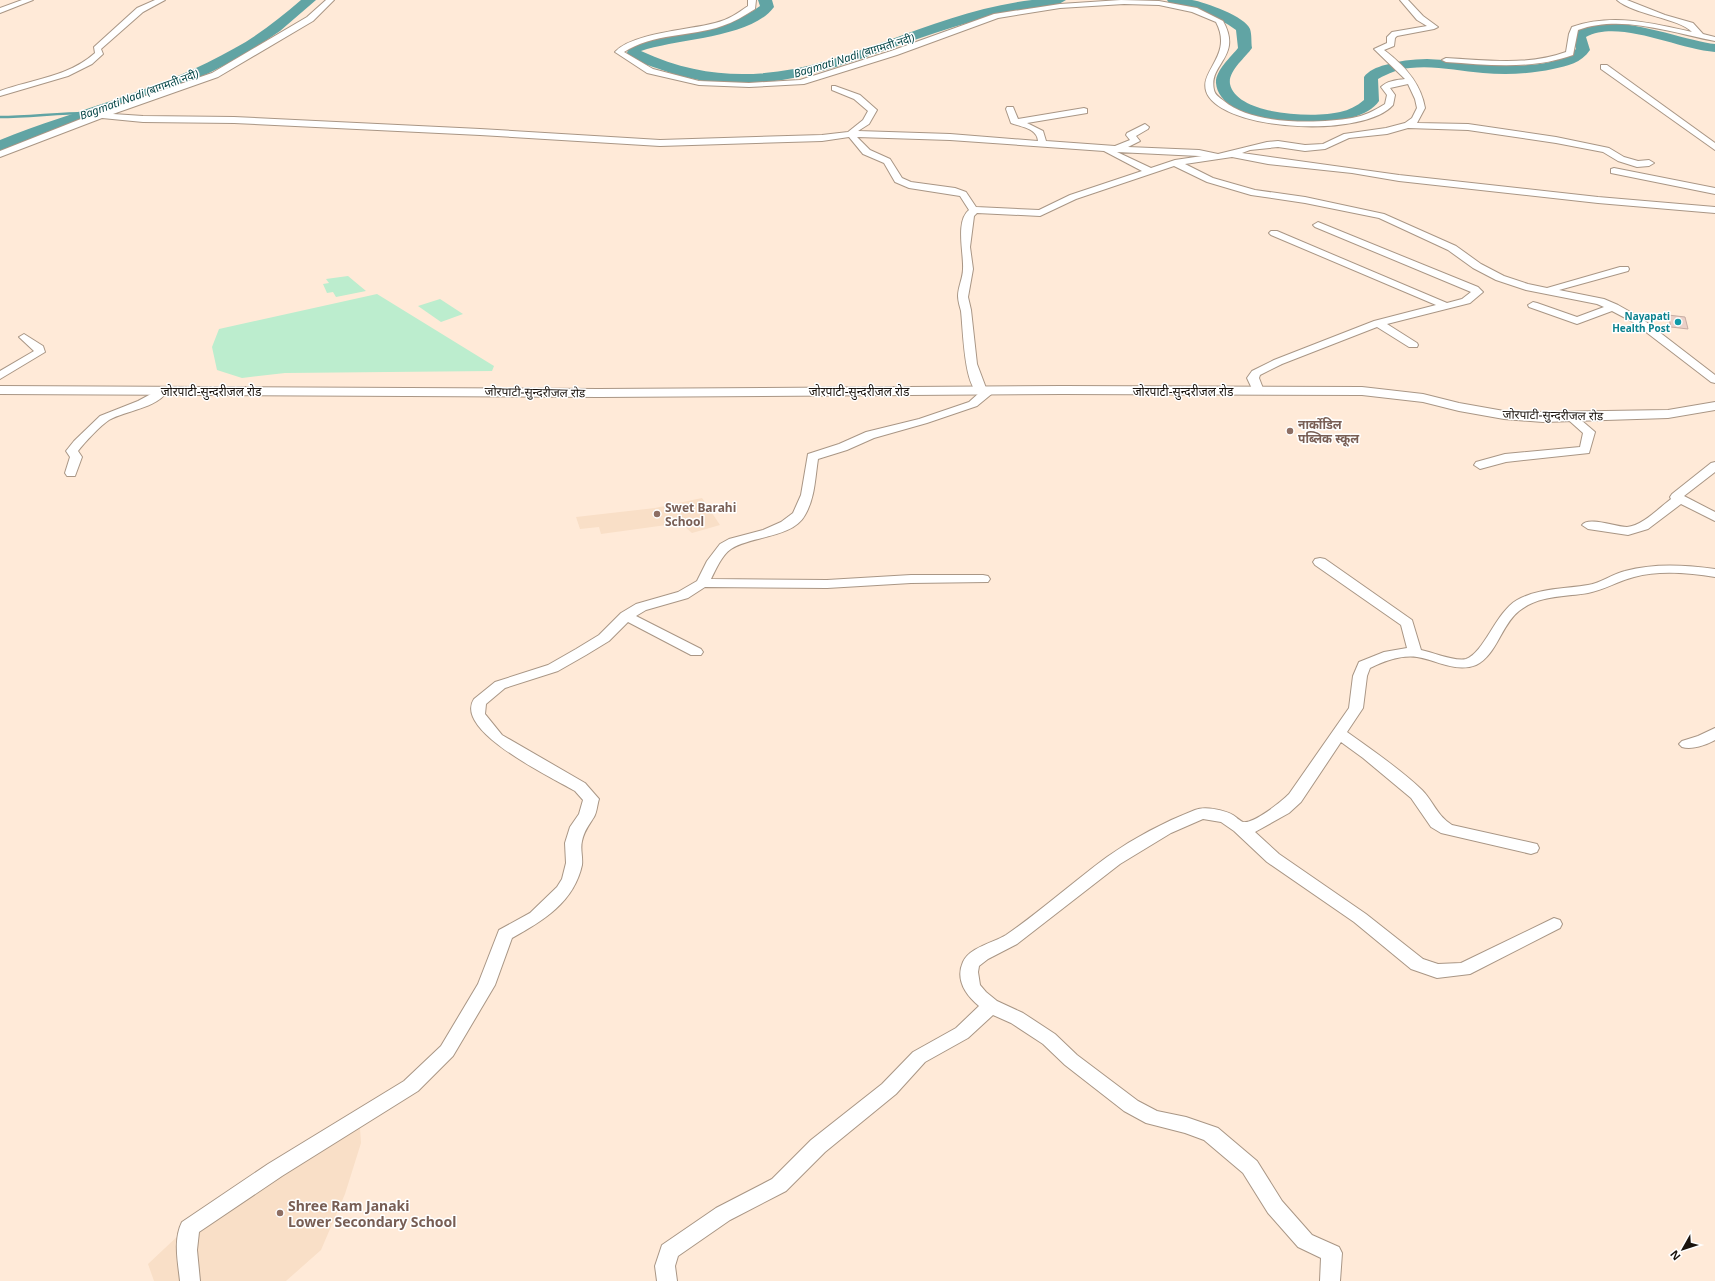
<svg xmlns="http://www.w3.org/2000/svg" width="1715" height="1281" font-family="'Noto Sans','Noto Sans Devanagari',sans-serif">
  <rect width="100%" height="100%" fill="#ffead8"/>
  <g fill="#f9dfc7">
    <polygon points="702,498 720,525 692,533 681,523 601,534 599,527 580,529 576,517 655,508"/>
    <polygon points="359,1113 361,1143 345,1194 321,1250 286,1281 154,1281 148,1264 181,1233 248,1192 306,1160 314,1136"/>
  </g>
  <g fill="#bcedce">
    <polygon points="348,276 366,291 336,297 333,292 327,293 323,284 329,283 326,279"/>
    <polygon points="377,294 494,366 492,371 285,373 242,378 217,370 212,347 219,329"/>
    <polygon points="440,299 463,314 441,322 418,306"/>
  </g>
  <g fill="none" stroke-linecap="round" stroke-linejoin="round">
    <path stroke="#61a4a4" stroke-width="2.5" d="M 0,117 C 29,117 58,113 87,113"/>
    <g fill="#61a4a4" fill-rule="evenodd">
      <path d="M 301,0 L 316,0 L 280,31 L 245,55 L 207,74 L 167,90 L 0,151 L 0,140 C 77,109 162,90 235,48 C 259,35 280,18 301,0 Z"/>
      <path d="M 758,0 L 772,0 L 774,7 C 752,38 676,39 641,51 C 788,119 891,17 1032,0 C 1043,0 1055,0 1066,0 L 1059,4 C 1017,10 975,19 935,33 C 843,63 761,106 662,70 C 652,66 633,62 627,53 L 629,46 C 673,32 722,34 760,6 Z"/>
      <path d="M 1167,0 C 1176,0 1184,0 1192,0 C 1205,2 1246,17 1250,29 C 1252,35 1251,42 1252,48 C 1245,58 1228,71 1230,84 C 1237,116 1316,118 1340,112 C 1349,110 1357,106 1364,100 L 1364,77 C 1368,71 1377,67 1385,65 C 1398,61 1412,59 1427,59 C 1464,60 1547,78 1576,49 L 1572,35 C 1594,4 1683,41 1715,44 L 1715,52 C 1677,49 1619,19 1586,37 L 1590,50 C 1581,63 1568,66 1553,69 C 1530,74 1506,75 1483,73 C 1459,71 1434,65 1410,68 C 1398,69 1389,73 1378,79 L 1379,101 C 1356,136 1220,131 1216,83 C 1215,71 1231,57 1238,48 L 1236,30 C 1216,15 1194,9 1169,3 Z"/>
    </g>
  </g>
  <polygon fill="#ebd0c7" stroke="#c7ada4" points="1668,315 1685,317 1688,329 1671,327"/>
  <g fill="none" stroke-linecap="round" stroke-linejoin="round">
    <g stroke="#a99685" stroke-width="2">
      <g id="minor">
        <polygon points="22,0 33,0 0,13 0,8"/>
        <path d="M 155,0 L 165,0 L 143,12 L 101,49 L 103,54 L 92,64 L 68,76 L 0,96 L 0,91 C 33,79 68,77 95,53 L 94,47 L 137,8 Z"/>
        <path d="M 326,0 L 334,0 L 313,21 L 218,77 L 113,114 L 143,116 L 234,117 L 480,129 L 660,140 L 822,135 L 848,132 L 863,120 L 868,111 L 854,99 L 832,90 L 832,86 L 835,86 L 860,95 L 877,110 L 869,124 L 858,131 L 950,134 L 1038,141 C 1037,128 1021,127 1011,123 L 1006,109 L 1007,107 L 1013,107 L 1018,119 L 1084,108 L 1087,109 L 1087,113 L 1027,123 L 1043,131 L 1046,141 L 1115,146 L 1130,140 L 1126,135 L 1127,133 L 1145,124 L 1149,127 L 1148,129 L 1136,136 L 1140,141 L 1128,147 L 1199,150 L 1218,154 L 1267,142 L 1278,141 L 1305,145 L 1323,144 L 1344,134 L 1386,128 L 1405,123 L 1412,118 L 1417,108 L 1415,99 L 1408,84 L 1390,88 L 1395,95 L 1393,105 C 1365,137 1234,132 1209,97 C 1193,73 1235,58 1216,22 L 1192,12 L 1159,5 L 1124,4 L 1060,8 L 998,18 L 897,55 L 804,84 L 749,87 L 699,85 L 647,73 L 615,52 C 632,33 689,30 715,23 C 728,20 738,13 748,6 L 748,0 L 756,0 L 755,9 C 744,16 734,22 722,26 C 691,37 653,33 624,52 L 653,69 L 699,81 L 749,83 L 800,80 L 891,51 L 994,14 L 1060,4 L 1121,0 L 1159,1 L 1197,8 L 1223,21 C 1243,57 1208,64 1214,90 C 1215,95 1220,98 1224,101 C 1252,125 1317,124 1352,118 C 1364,116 1374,111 1385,104 L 1387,95 L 1381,87 C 1387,81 1396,80 1405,79 L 1374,49 L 1387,43 L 1387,37 L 1392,32 L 1427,26 L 1417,20 L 1400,0 L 1408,0 L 1423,16 L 1438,27 L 1434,29 L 1397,36 L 1395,38 L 1394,46 L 1384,50 C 1404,65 1421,83 1425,108 L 1417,123 L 1468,124 L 1556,137 L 1609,148 L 1624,157 L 1638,161 L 1649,160 L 1654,163 L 1649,166 L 1637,167 L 1618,161 L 1603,152 L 1556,143 L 1468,130 L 1408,128 L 1387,134 L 1349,138 L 1325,149 L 1305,151 L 1278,147 L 1250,150 L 1242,153 L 1399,175 L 1598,197 L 1715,207 L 1715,213 L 1598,203 L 1399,181 L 1352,173 L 1268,164 L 1232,157 L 1185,164 L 1213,178 L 1255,190 L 1305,197 L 1384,214 L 1456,246 L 1481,264 L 1504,276 L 1528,284 L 1547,288 L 1620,267 L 1628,267 L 1629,269 L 1628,271 L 1559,290 L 1604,299 L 1618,305 L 1641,318 L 1715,375 L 1715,383 L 1711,382 L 1633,322 L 1612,311 L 1577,324 L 1529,307 L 1528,305 L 1533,302 L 1537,303 L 1577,317 L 1604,307 L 1597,304 L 1526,290 L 1496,280 L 1473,268 L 1448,250 L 1379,218 L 1305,203 L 1251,195 L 1207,182 L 1174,166 L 1076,199 L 1040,216 L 977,213 L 974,216 L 970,247 L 973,269 L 968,297 L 971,310 L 977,364 L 986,388 L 994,388 L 996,390 L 994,392 L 977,406 L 927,423 L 874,438 L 847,450 L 818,459 C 815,478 815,498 805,515 C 793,538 750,536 731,549 C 722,555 716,569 711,579 L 827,580 L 911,575 L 983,575 L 988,576 L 990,579 L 988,582 L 911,583 L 827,588 L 705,587 L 688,598 L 646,610 L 636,616 L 701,649 L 703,652 L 701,655 L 691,655 L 628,622 L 609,641 L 586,655 L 558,671 L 505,688 L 486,704 L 485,714 L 502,735 L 585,783 L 599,799 C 597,805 597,812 594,817 C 589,825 584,831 582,841 C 580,849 583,857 582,865 C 574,902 543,921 512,938 L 495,985 L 453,1056 L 418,1091 L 282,1176 L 199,1232 L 197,1250 L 200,1281 L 180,1281 C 178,1262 173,1240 182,1222 L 268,1164 L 404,1081 L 441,1046 L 478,984 L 499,930 L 530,913 L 557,887 L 562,879 L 566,863 L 565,843 L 570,827 L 579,814 L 583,800 L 575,791 C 553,778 453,731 474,699 L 495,682 L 548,665 L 576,649 L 599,635 L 621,613 L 636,604 L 678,592 L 697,581 L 707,561 L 720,544 L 729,539 L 763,530 L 781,522 L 793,513 L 801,495 L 808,454 L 839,444 L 866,432 L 919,419 L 969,402 L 979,393 C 964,387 963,327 961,311 C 960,307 958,301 958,296 C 958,287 963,278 963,269 C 964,254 955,221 969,210 L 960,196 L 909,188 L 895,182 L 884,163 L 863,154 L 849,137 L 822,141 L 660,146 L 480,135 L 234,123 L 143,122 L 102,118 L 0,157 L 0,151 L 96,113 L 212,73 L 307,17 ZM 857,137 L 950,140 L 1104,151 L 1142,171 L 1070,195 L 1039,210 L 976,207 L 966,192 L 955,188 L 911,182 L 902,178 L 890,159 L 870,150 ZM 1117,152 L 1199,156 L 1202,156 L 1175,160 L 1151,168 Z"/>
        <path d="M 1617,0 L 1627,0 L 1665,15 L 1693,23 L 1703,34 L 1715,37 L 1715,41 C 1672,33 1622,14 1578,30 L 1573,55 C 1531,70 1489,65 1446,62 L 1442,60 L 1446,58 C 1486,60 1528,66 1566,52 L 1569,34 L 1572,27 C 1612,13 1652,23 1692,32 C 1679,18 1634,15 1617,0 Z"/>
        <polygon points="1601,65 1607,65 1715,143 1715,150 1601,69"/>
        <polygon points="1614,168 1715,188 1715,194 1611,173 1611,169"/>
        <polygon points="1318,222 1478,287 1483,292 1470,303 1387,324 1417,343 1418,345 1417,347 1409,347 1377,327 1282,364 1260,375 1259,378 1264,391 1258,394 1254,393 1247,378 1252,371 1274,360 1374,321 1436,305 1271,235 1269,233 1271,231 1277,231 1447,303 1462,299 1471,292 1315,227 1313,225"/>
        <polygon points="24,334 43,346 45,352 0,379 0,371 34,351 19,337"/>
        <path d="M 162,388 L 168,391 C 155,409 127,410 109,420 C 100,426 85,442 78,451 L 82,457 L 75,476 L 67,476 L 65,473 L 70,457 L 66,451 L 74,441 L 100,416 L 138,401 Z"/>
        <polygon points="1570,413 1574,414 1595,432 1589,453 1506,462 1480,469 1474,465 1476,462 1505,454 1580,447 1583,433 1564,416"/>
        <path d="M 1715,462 L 1715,472 L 1684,496 L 1715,512 L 1715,521 L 1681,504 L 1648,529 L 1628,535 L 1588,529 L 1582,525 C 1588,516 1616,527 1627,527 C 1642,526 1659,508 1671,499 L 1670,497 L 1672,494 L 1711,463 Z"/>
        <path d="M 1320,558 L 1325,559 L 1412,620 L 1421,650 C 1432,652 1455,662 1466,659 C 1484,653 1496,612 1517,600 C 1539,588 1564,589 1588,585 C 1601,583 1612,574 1625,571 C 1655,563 1685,565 1715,569 L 1715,577 C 1689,573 1660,570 1634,577 C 1618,581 1604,590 1588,593 C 1564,597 1539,595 1519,611 C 1501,625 1497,655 1476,665 C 1456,673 1436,660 1417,657 C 1400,655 1385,661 1370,668 L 1367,676 L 1363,708 L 1347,732 C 1372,750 1399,768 1422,790 C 1433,801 1437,816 1452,825 L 1537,844 L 1539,848 L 1537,852 L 1531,854 L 1441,833 L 1431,827 L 1411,798 L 1363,758 L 1341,742 L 1301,802 L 1289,813 L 1255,832 L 1279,854 L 1366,914 L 1423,959 L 1438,964 L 1461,963 L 1554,918 L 1560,920 L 1562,924 L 1560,928 L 1470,974 L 1437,978 L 1411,969 L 1354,922 L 1267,862 L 1234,831 L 1221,822 L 1203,819 L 1171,833 L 1120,864 L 1017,944 L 988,959 L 979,966 L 978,972 L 980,985 L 986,992 L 997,1001 L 1023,1013 L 1055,1034 L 1077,1055 L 1138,1101 L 1157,1111 L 1186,1117 L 1218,1128 L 1257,1161 L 1282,1201 L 1312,1235 L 1339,1247 L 1342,1253 L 1340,1281 L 1320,1281 L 1321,1258 L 1298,1247 L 1268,1213 L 1243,1173 L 1204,1140 L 1185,1133 L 1146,1123 L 1124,1111 L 1065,1065 L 1043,1044 L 1011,1023 L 993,1015 L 968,1038 L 925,1062 L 896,1094 L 825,1152 L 786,1191 L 730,1220 L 678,1256 L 675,1266 L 677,1281 L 657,1281 L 655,1266 L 662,1245 L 716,1208 L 772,1179 L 811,1140 L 882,1084 L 913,1052 L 956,1028 L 979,1006 C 966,995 955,980 963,962 C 970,947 993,943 1006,935 C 1041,911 1073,882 1107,857 C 1134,838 1164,822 1195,810 C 1205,806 1224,810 1233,815 C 1236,817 1240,821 1243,822 C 1254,824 1282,801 1289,794 L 1349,708 L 1353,676 L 1359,662 L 1384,652 L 1407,648 L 1401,625 L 1315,565 L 1313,562 L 1315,559 Z"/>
        <path d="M 1715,728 L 1715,740 C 1706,745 1692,750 1682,747 L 1679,744 L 1682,741 L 1698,736 Z"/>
      </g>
    </g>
    <g stroke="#a99685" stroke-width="2">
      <polygon id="major" points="0,386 599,389 1062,386 1362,387 1423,394 1459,403 1504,411 1543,412 1668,410 1715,402 1715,410 1668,418 1543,422 1504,419 1459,411 1423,402 1362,395 1062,394 599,397 0,394"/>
    </g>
    <use href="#minor" fill="#fff" fill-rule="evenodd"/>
    <use href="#major" fill="#fff" fill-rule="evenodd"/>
  </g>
  <circle fill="#0f9aa8" stroke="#fff" stroke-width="1.5" cx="1678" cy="322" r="4"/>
  <g fill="#8d6e63" stroke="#fff" stroke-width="1.5">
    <circle cx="1290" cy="431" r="4"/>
    <circle cx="657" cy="514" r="4"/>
    <circle cx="280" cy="1213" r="4"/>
  </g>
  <g text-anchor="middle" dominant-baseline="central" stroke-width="3" stroke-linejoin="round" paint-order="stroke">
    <g font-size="10" font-weight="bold" fill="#0d838f" stroke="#fff" text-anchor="end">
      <text x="1670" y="316">Nayapati<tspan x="1670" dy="12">Health Post</tspan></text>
    </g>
    <g font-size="11" font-style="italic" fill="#044546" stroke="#fff">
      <text transform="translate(854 55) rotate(-17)">Bagmati Nadi (बागमती नदी)</text>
      <text transform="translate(139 94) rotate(-20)">Bagmati Nadi (बागमती नदी)</text>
    </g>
    <g font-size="12" fill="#1a130d" stroke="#fff">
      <text x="211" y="391">जोरपाटी-सुन्दरीजल रोड</text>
      <text x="859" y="391">जोरपाटी-सुन्दरीजल रोड</text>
      <text x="1183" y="391">जोरपाटी-सुन्दरीजल रोड</text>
      <text transform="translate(535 392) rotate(1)">जोरपाटी-सुन्दरीजल रोड</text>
      <text transform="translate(1553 415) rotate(1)">जोरपाटी-सुन्दरीजल रोड</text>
    </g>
    <g font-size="12" font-weight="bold" fill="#785e54" stroke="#fff" text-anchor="start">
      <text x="1298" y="424">नार्कोडिल<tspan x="1298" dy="14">पब्लिक स्कूल</tspan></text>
      <text x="665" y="507">Swet Barahi<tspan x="665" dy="14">School</tspan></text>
    </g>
    <g font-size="14" font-weight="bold" fill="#785e54" stroke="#fff" text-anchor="start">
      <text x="288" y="1205">Shree Ram Janaki<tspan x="288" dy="16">Lower Secondary School</tspan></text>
    </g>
  </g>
  <g transform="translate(1683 1249) rotate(231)" stroke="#ffffff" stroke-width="3" paint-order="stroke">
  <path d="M0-3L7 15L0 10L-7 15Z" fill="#1a130d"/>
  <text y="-6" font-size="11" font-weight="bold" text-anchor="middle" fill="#1a130d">N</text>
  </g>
</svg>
